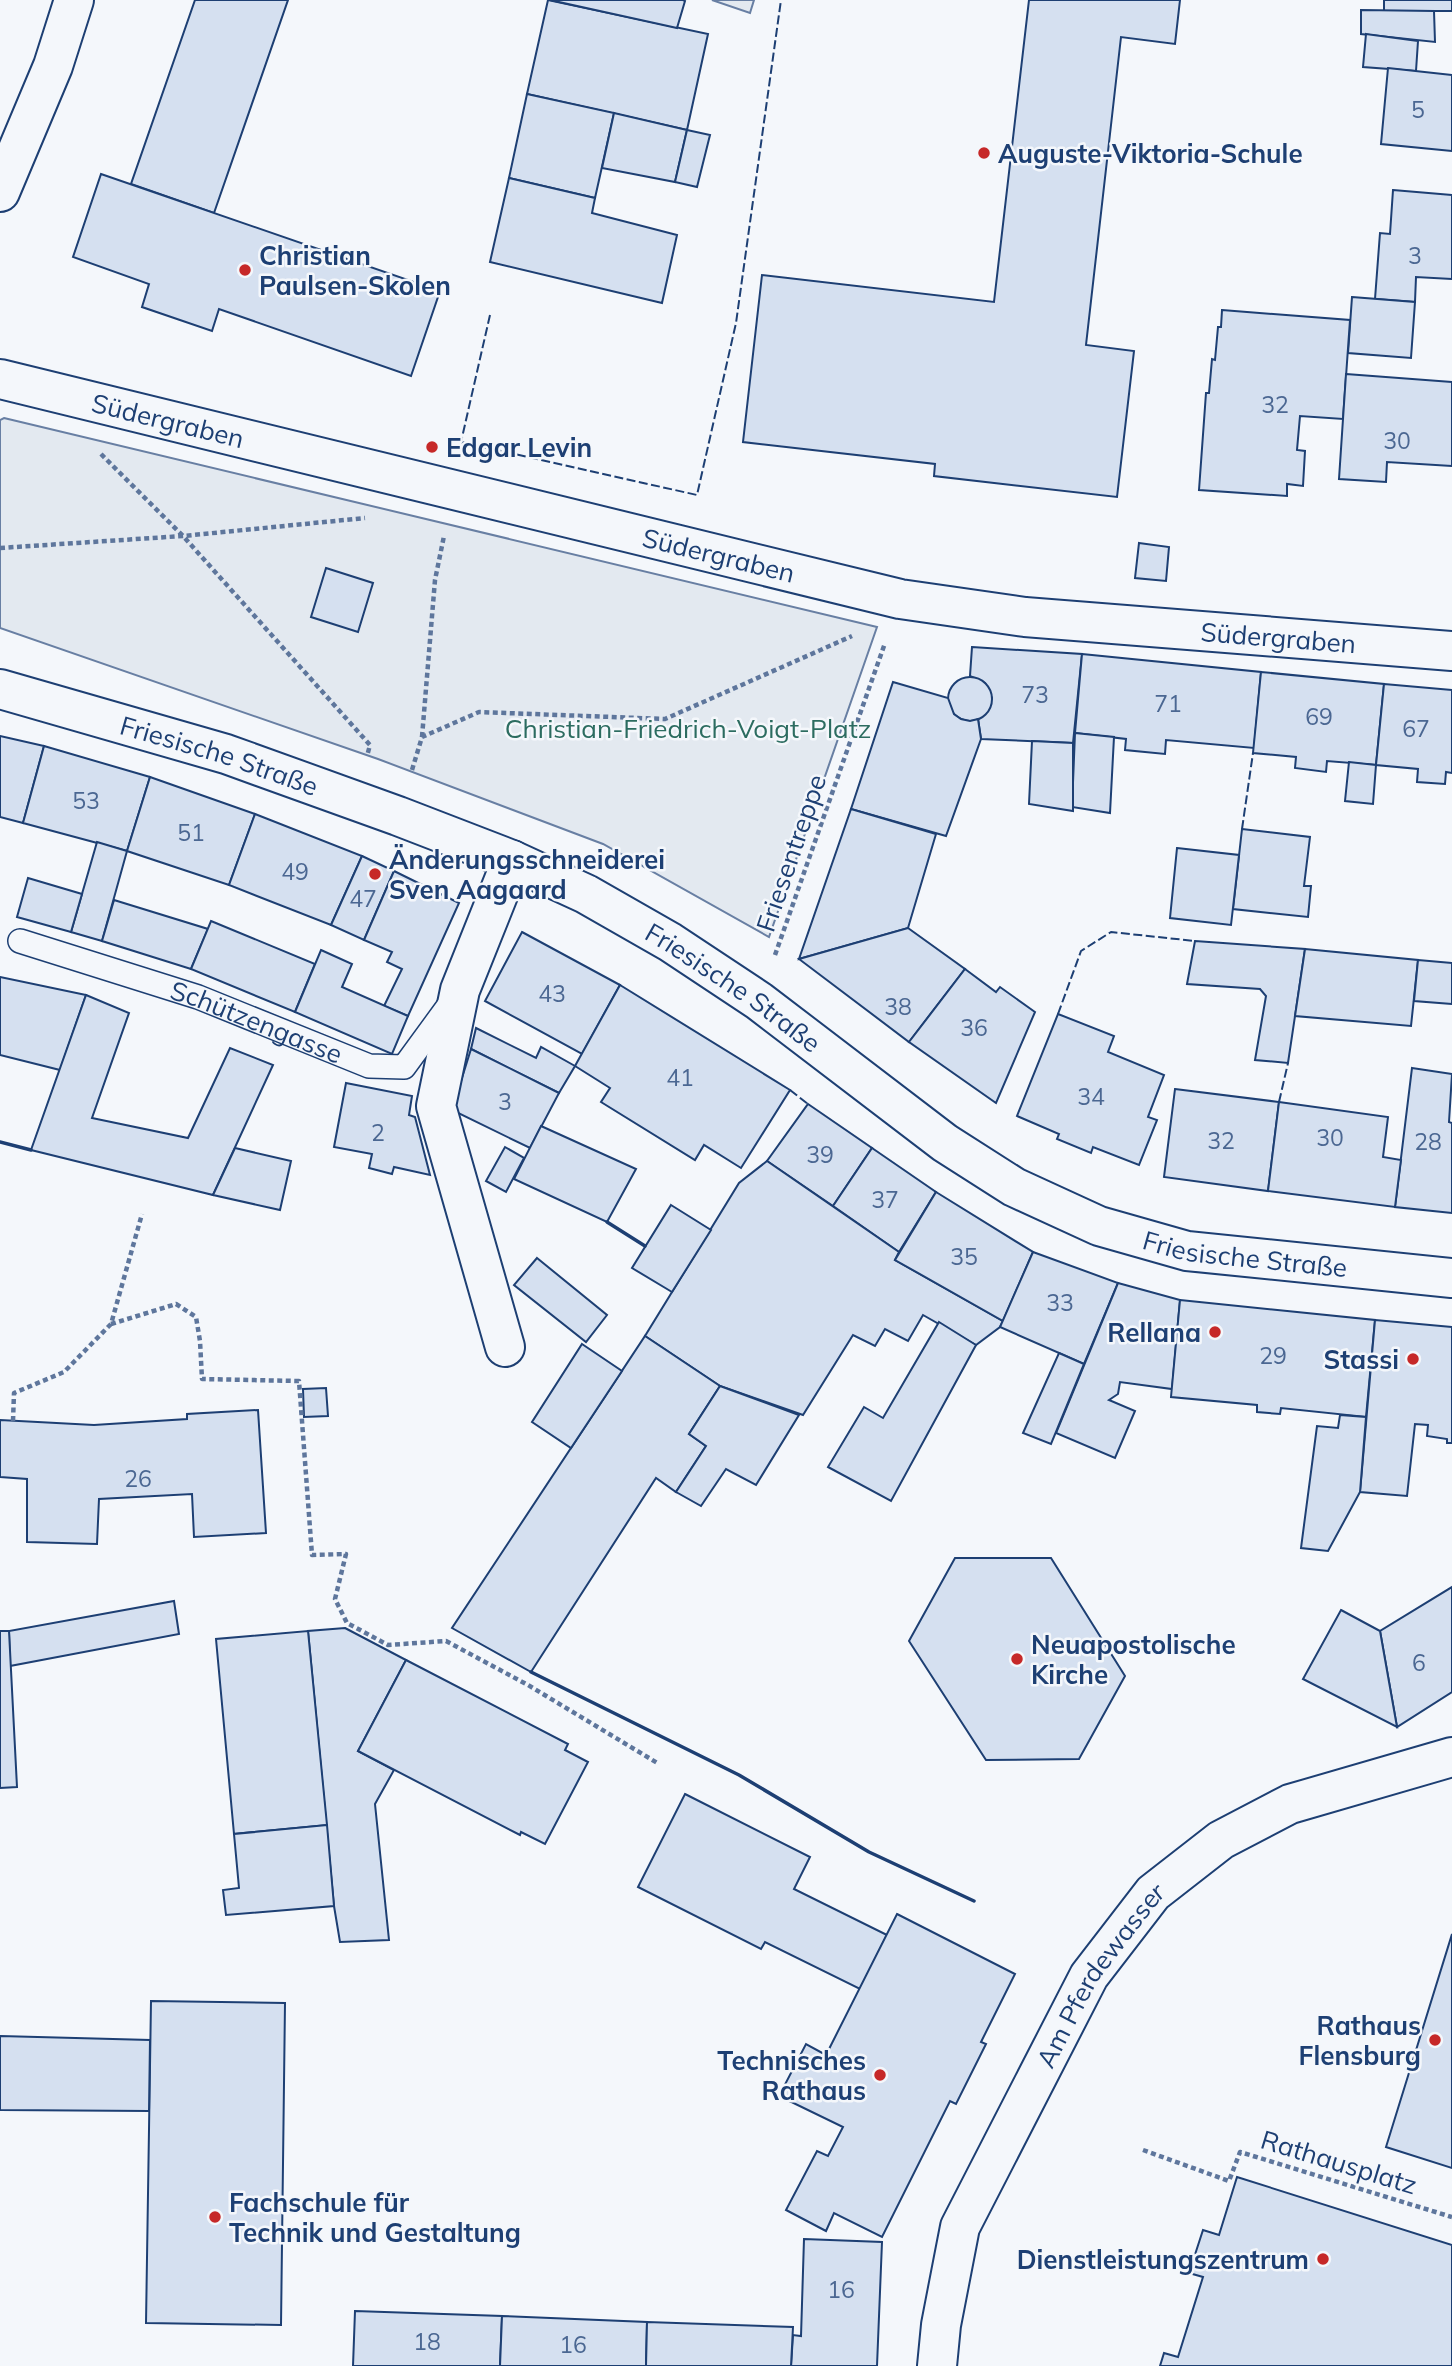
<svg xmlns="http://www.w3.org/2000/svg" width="1452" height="2366" font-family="Mulish,sans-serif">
  <rect width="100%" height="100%" fill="#f4f7fb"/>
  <g fill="#e3e9f0" stroke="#687fa3" stroke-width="2">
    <polygon points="712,0 754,0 750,13"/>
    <polygon points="4,418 877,627 769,937 603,844 378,759 0,628 0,420"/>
  </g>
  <g fill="#d5e0f0" stroke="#1d3f73" stroke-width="2">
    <polygon points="195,0 288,0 214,213 131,184"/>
    <polygon points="548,0 708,34 687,130 527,94"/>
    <polygon points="550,0 683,0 685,1 677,28"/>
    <polygon points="1029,0 1180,0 1175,44 1121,37 1086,345 1134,351 1117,497 934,476 935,464 743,442 762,275 994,302"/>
    <rect x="1384" y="0" width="68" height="11"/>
    <polygon points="1361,10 1434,11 1435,42 1361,34"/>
    <polygon points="1366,34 1418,41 1416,71 1363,67"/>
    <polygon points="1388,68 1452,75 1452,151 1381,144"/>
    <polygon points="527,94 614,113 595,198 509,178"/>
    <polygon points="614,113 687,130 675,182 602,168"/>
    <polygon points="687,130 710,135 697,187 675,182"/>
    <polygon points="101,174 440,291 411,376 219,309 212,331 142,307 149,284 73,257"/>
    <polygon points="509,178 595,198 592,213 677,235 662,303 490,262"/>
    <polygon points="1393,190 1452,195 1452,279 1416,277 1415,302 1375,299 1380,233 1390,234"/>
    <polygon points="1352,297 1415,302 1411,358 1348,353"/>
    <polygon points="1222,310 1350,320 1343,419 1300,416 1297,450 1305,451 1303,486 1287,484 1287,496 1199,490 1206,393 1209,393 1212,359 1215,360 1218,327 1221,327"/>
    <polygon points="1346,374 1452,382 1452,466 1387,462 1386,482 1339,479"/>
    <polygon points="1139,543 1169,547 1166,581 1135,578"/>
    <polygon points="326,568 373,583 358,632 311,617"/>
    <polygon points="972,647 1082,654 1073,743 981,739 978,719 985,714 992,698 985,683 970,676"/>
    <polygon points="1082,654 1261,672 1254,748 1166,740 1165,754 1125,750 1126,739 1075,733"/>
    <polygon points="1261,672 1384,684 1376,765 1327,761 1326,772 1295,768 1296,757 1253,753"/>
    <circle cx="970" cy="699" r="22"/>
    <polygon points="893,682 948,698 954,714 961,719 970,721 978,719 981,739 946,836 851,809"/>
    <polygon points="1384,684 1452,690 1452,773 1446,772 1445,784 1417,782 1418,769 1376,765"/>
    <polygon points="1075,733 1114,737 1110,813 1072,807"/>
    <polygon points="0,736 44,746 23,823 0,817"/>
    <polygon points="1032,741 1073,743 1073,811 1029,804"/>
    <polygon points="44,746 150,777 127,851 23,823"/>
    <polygon points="1349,762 1376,765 1373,804 1345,801"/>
    <polygon points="150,777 255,814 229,885 127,851"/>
    <polygon points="851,809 936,834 908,928 799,959"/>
    <polygon points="255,814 362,856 331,925 229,885"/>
    <polygon points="1242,829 1310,837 1304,886 1311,886 1308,917 1233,909"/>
    <polygon points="97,842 127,851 102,941 71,932"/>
    <polygon points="1177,848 1239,855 1231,925 1170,918"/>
    <polygon points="362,856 394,871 364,940 331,925"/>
    <polygon points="394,871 459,903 408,1016 384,1006 402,969 387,962 392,952 364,940"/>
    <polygon points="28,878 82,894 71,932 17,917"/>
    <polygon points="114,900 208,929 191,969 102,941"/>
    <polygon points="211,921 315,964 295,1012 191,969"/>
    <polygon points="908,928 965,969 909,1042 799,959"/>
    <polygon points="522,932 620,985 582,1054 485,1001"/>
    <polygon points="1195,941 1305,949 1288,1063 1255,1060 1266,996 1260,989 1187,984"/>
    <polygon points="1305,949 1418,960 1411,1026 1295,1016"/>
    <polygon points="321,950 352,964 342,987 408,1016 392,1054 295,1012"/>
    <polygon points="1418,960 1452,963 1452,1004 1414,1001"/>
    <polygon points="965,969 996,992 1000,987 1035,1012 996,1103 909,1042"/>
    <polygon points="0,977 86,995 60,1070 0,1055"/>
    <polygon points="620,985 790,1090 741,1168 704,1145 695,1160 601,1102 610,1088 575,1066"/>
    <polygon points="86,995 129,1013 92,1118 188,1138 230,1048 273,1065 213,1195 31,1150"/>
    <polygon points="1058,1014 1114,1036 1108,1052 1164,1075 1148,1117 1157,1120 1139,1165 1093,1147 1091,1153 1057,1139 1059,1134 1017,1116"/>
    <polygon points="476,1028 536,1058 541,1047 575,1066 559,1093 471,1049"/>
    <polygon points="471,1049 559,1093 530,1148 452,1110"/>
    <polygon points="1412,1068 1452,1074 1449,1122 1452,1123 1452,1213 1395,1207"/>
    <polygon points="346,1083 412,1096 409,1115 415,1117 430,1175 394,1167 392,1174 369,1168 372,1154 334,1147"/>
    <polygon points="1175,1089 1279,1102 1268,1191 1164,1177"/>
    <polygon points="1279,1102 1388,1117 1383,1157 1401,1160 1395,1207 1268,1191"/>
    <polygon points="808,1104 872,1148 833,1206 767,1161"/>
    <polygon points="541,1126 636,1169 607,1222 514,1179"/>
    <polygon points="505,1147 524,1158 506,1192 486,1181"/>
    <polygon points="235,1148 291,1161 280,1210 213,1195"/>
    <polygon points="872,1148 936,1192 899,1252 833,1206"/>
    <polygon points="767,1161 899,1252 895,1260 1003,1321 1000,1327 976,1345 923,1315 908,1341 885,1329 875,1346 853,1335 803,1415 720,1386 645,1336 739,1183"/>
    <polygon points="936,1192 1033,1252 1003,1321 895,1260"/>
    <polygon points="671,1205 711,1230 672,1292 632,1268"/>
    <polygon points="1033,1252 1118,1283 1084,1364 1000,1327"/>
    <polygon points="537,1258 607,1315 586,1342 514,1285"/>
    <polygon points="1118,1283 1180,1300 1172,1389 1120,1382 1118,1394 1109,1400 1135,1411 1115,1458 1056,1433"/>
    <polygon points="1180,1300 1375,1320 1366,1417 1281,1408 1280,1414 1257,1412 1257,1405 1171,1397"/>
    <polygon points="1375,1320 1452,1327 1452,1443 1447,1443 1447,1439 1427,1436 1428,1425 1415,1424 1407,1496 1360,1492"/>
    <polygon points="939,1322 976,1345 891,1501 828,1467 864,1407 883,1418"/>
    <polygon points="645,1336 720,1386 689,1434 706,1446 676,1492 656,1478 531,1672 452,1628"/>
    <polygon points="582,1344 622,1371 571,1448 532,1422"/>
    <polygon points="1059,1353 1084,1364 1051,1444 1023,1433"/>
    <polygon points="720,1386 799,1415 756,1485 726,1469 701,1506 676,1492 706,1446 689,1434"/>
    <polygon points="326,1388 328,1416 304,1417 303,1389"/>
    <polygon points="258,1410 266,1533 194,1537 192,1494 99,1499 97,1544 27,1542 27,1479 0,1477 0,1420 94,1425 187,1419 187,1414"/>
    <polygon points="1340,1415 1366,1417 1360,1492 1328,1551 1301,1548 1317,1426 1338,1428"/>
    <polygon points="955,1558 1051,1558 1125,1676 1079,1759 986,1760 909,1641"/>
    <polygon points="1452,1587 1452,1692 1397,1727 1380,1631"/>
    <polygon points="174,1601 179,1634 10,1666 9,1631"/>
    <polygon points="1341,1610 1380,1631 1397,1727 1303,1679"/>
    <polygon points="345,1628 406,1660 358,1751 394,1770 375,1804 389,1940 340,1942 334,1906 308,1631"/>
    <polygon points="0,1631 9,1631 17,1787 0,1788"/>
    <polygon points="308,1631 327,1825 234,1834 216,1639"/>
    <polygon points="406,1660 568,1744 565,1750 588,1762 545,1844 521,1832 520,1835 358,1751"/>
    <polygon points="685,1794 810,1857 794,1889 887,1935 860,1989 765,1942 761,1949 638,1887"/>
    <polygon points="327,1825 334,1906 226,1915 223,1890 239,1888 234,1834"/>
    <polygon points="897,1914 1015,1974 981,2042 986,2044 956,2104 950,2101 882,2237 834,2213 826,2231 786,2210 817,2151 828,2156 843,2127 779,2096 806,2044 826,2055"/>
    <polygon points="1452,1934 1452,2168 1386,2147"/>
    <polygon points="151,2001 285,2003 281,2325 146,2323"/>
    <polygon points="0,2036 150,2040 149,2111 0,2110"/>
    <polygon points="1237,2177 1452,2245 1452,2366 1160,2366 1164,2353 1178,2357 1203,2277 1189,2273 1203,2230 1219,2235"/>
    <polygon points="804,2239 882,2242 877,2366 791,2366 793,2335 801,2336"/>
    <polygon points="355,2311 502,2316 500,2366 353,2366"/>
    <polygon points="502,2316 647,2322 646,2366 500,2366"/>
    <polygon points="647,2322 793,2327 791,2366 646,2366"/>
  </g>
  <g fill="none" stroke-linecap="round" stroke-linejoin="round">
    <g stroke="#1d3f73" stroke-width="26">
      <g id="service">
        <path id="s1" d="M 20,941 L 198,997 L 369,1066 L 404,1067 L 450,1004"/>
      </g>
    </g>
    <g stroke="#1d3f73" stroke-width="42">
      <g id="minor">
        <path id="s2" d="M 0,379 L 900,599 L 1025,617 L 1452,651"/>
        <path id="s3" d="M 0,689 L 226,754 L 398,816 L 512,860 L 586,894 L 670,942 L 759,1001 L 945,1143 L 1014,1187 L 1099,1226 L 1187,1251 L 1452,1278"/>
        <polyline points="505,1347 436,1106 460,990 512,860"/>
        <path id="s4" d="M 937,2366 L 941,2325 L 960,2227 L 1089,1976 L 1153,1893 L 1221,1840 L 1290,1804 L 1452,1757"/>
      </g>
    </g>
    <g stroke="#1d3f73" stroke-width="42">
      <polyline id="secondary" points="0,192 53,66 74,0"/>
    </g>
    <g stroke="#5e769c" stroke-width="4.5" stroke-dasharray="5 3.5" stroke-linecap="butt">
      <polyline points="101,454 183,536 370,745 367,756"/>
      <polyline points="0,548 183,536 365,518"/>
      <polyline points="422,737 435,580 444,536"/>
      <polyline points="412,770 422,737 479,712 665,719 852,636"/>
      <polyline points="775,955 885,643"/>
      <polyline points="111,1324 176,1304 196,1317 200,1341 202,1379 299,1381 312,1555 346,1554 335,1599 347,1623 388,1645 446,1641 528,1685 659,1764"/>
      <polyline points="13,1421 14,1393 64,1372 111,1324 142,1214"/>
      <polyline points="1143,2150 1229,2181 1240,2152 1452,2217"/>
    </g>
    <use href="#service" stroke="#f4f7fb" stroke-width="23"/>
    <use href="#minor" stroke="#f4f7fb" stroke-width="38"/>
    <use href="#secondary" stroke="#f4f7fb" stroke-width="38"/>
    <g stroke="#1d3f73" stroke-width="2" stroke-dasharray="9 3.5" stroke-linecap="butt">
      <polyline points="490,315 461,442 697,495 736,323 781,0"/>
      <polyline points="1242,829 1253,753"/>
      <polyline points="1058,1014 1081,951 1111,932 1195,941"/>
      <polyline points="790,1090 808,1104"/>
      <polyline points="1279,1102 1288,1063"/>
    </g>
    <g stroke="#1d3f73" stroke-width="3.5">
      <polyline points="0,1142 31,1150"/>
      <polyline points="607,1222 645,1246"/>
      <polyline points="531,1672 739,1775 869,1852 974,1901"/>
    </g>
  </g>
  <g fill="#c62828" stroke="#f4f7fb" stroke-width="2.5">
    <circle cx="984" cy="153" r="7"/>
    <circle cx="245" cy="270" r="7"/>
    <circle cx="432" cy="447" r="7"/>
    <circle cx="375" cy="874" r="7"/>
    <circle cx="1215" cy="1332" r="7"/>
    <circle cx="1413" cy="1359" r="7"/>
    <circle cx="1017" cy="1659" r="7"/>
    <circle cx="1435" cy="2040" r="7"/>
    <circle cx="880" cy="2075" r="7"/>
    <circle cx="215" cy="2217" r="7"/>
    <circle cx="1323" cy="2259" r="7"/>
  </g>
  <g text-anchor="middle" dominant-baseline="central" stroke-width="5" stroke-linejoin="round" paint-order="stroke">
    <g font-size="23" fill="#4b6792">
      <text x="1418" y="109">5</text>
      <text x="1415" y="255">3</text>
      <text x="1275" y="404">32</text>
      <text x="1397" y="440">30</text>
      <text x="1035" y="694">73</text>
      <text x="1168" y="703">71</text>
      <text x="1319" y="716">69</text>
      <text x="1416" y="728">67</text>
      <text x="86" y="800">53</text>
      <text x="191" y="832">51</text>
      <text x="295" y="871">49</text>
      <text x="363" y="898">47</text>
      <text x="552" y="993">43</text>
      <text x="898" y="1006">38</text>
      <text x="974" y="1027">36</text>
      <text x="680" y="1077">41</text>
      <text x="1091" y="1096">34</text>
      <text x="505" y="1101">3</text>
      <text x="378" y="1132">2</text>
      <text x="1330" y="1137">30</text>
      <text x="1221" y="1140">32</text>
      <text x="1428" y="1141">28</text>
      <text x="820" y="1154">39</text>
      <text x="885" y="1199">37</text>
      <text x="964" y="1256">35</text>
      <text x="1060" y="1302">33</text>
      <text x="1273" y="1355">29</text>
      <text x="138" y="1478">26</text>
      <text x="1419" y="1662">6</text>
      <text x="841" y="2289">16</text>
      <text x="427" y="2341">18</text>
      <text x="573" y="2344">16</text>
    </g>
    <g font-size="26" font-weight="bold" fill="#1d3f73" stroke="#f4f7fb" text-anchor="start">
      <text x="998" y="153">Auguste-Viktoria-Schule</text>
      <text x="259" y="255">Christian<tspan x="259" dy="30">Paulsen-Skolen</tspan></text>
      <text x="446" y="447">Edgar Levin</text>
      <text x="389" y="859">Änderungsschneiderei<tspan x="389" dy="30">Sven Aagaard</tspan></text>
      <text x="1201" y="1332" text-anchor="end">Rellana</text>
      <text x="1399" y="1359" text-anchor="end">Stassi</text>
      <text x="1031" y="1644">Neuapostolische<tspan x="1031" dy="30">Kirche</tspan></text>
      <text x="1421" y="2025" text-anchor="end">Rathaus<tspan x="1421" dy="30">Flensburg</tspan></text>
      <text x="866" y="2060" text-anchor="end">Technisches<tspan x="866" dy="30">Rathaus</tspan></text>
      <text x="229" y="2202">Fachschule für<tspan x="229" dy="30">Technik und Gestaltung</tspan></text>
      <text x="1309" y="2259" text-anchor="end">Dienstleistungszentrum</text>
    </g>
    <g font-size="26" fill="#1d3f73" stroke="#f4f7fb">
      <text stroke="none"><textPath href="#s2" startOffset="173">Südergraben</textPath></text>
      <text stroke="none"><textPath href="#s2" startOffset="740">Südergraben</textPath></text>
      <text stroke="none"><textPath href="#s2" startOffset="1307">Südergraben</textPath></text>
      <text stroke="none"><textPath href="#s3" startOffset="229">Friesische Straße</textPath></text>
      <text transform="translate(791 853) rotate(-71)">Friesentreppe</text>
      <text stroke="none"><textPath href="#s3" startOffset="796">Friesische Straße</textPath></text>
      <text stroke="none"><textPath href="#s1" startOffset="250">Schützengasse</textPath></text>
      <text stroke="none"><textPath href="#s3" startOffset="1384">Friesische Straße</textPath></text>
      <text stroke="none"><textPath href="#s4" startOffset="430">Am Pferdewasser</textPath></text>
      <text transform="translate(1339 2162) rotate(17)">Rathausplatz</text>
    </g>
    <g font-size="26" fill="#2c6c60" stroke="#f4f7fb">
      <text x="688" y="728">Christian-Friedrich-Voigt-Platz</text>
    </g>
  </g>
</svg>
